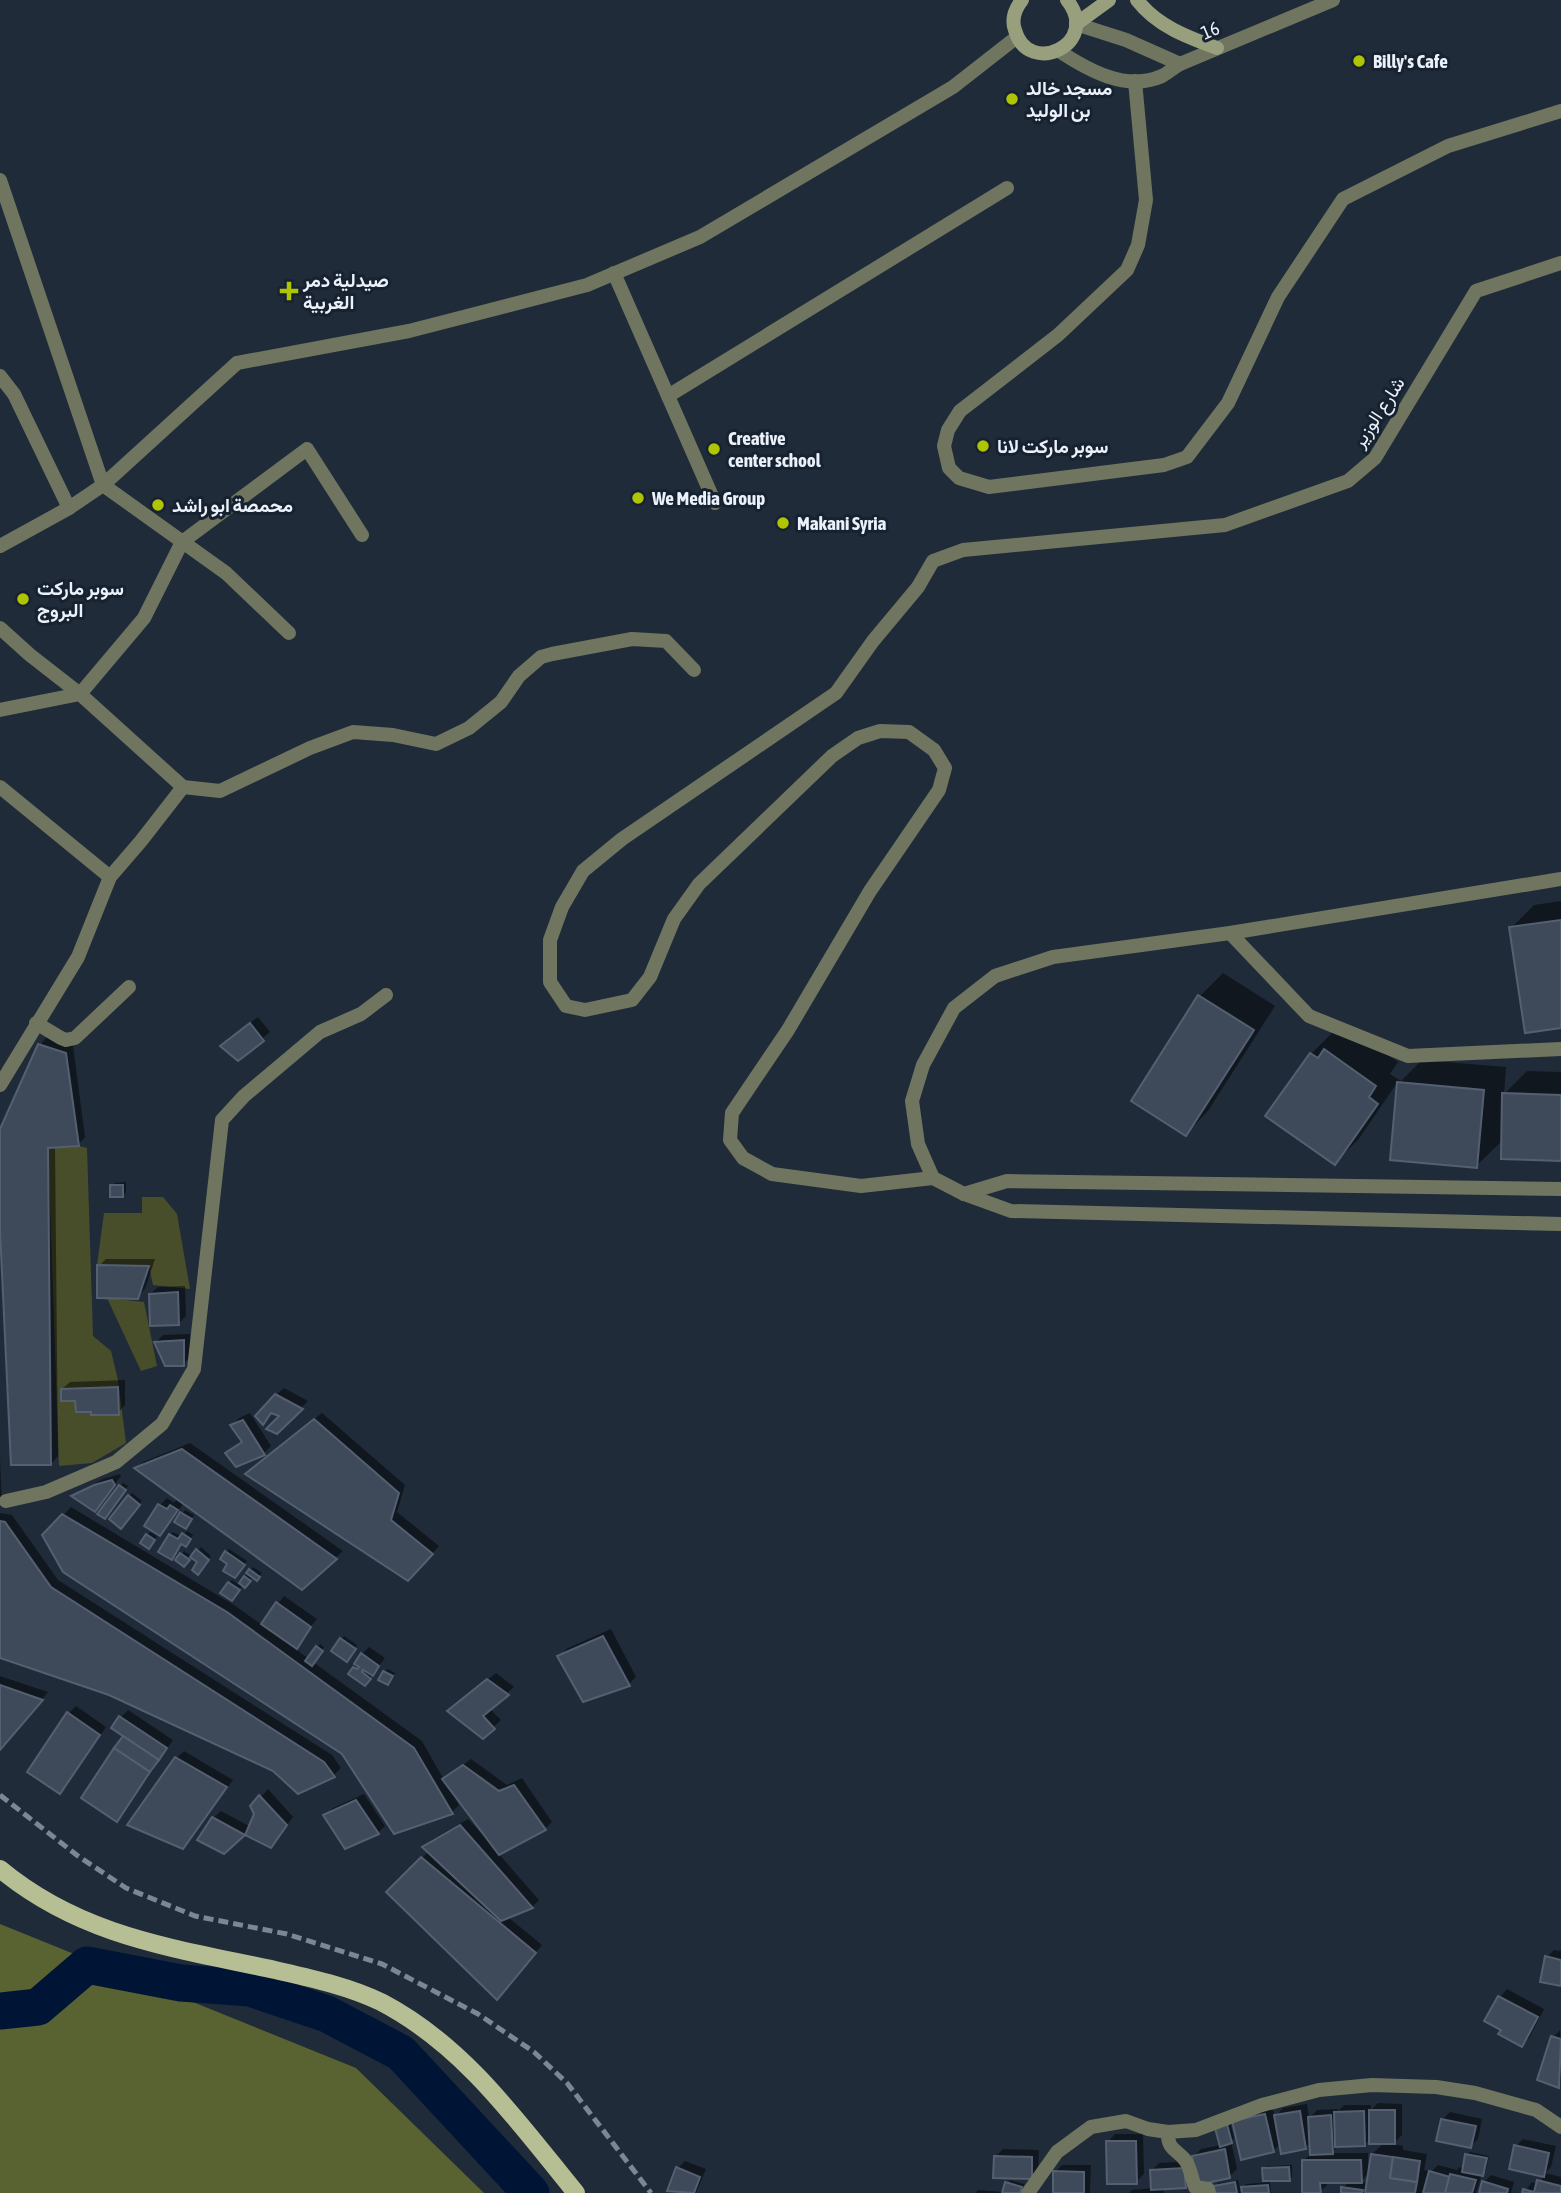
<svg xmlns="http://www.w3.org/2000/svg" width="1561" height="2193" font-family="'Asap Condensed',Vazirmatn,sans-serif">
  <rect width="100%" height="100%" fill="#202b3a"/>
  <g fill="#484e29">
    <polygon points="79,1146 87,1148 93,1336 111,1351 118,1380 126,1443 92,1463 59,1466 48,1148"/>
    <polygon points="142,1197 163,1197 177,1214 190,1289 153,1285 149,1266 97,1265 104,1213 142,1213"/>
    <polygon points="107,1298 144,1302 157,1366 141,1371"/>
  </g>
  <polygon fill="#596231" points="0,1924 356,2068 484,2193 0,2193"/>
  <g fill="#0007" fill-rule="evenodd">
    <polygon points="1561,901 1561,1026 1511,928 1534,905"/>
    <polygon points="1223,973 1275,1006 1208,1111 1186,1134 1133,1100 1200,996"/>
    <polygon points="258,1017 270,1032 238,1059 222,1045"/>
    <polygon points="1348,1027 1398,1062 1390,1074 1401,1081 1422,1060 1506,1067 1504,1094 1527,1071 1561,1072 1561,1159 1503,1140 1476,1166 1392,1159 1399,1080 1358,1140 1335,1162 1311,1054 1334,1031"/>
    <polygon points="47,1037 73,1046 85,1137 78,1145 55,1146 58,1456 51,1464 0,1193 0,1133 40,1045"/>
    <polygon points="126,1182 126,1192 123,1196 112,1186 115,1183"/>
    <polygon points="106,1259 155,1259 145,1289 137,1297 99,1266"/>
    <polygon points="185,1286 186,1316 179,1323 150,1294 158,1287"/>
    <polygon points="190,1334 191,1356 183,1364 156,1342 163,1335"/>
    <polygon points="125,1380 125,1405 118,1413 92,1410 62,1389 70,1382"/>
    <polygon points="284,1388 308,1401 277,1432 282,1416 272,1412 263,1422 276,1395"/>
    <polygon points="250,1413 271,1446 264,1453 228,1453 243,1440 232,1425 239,1418"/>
    <polygon points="322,1413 405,1485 397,1512 439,1546 415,1572 255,1467"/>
    <polygon points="190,1443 343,1551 302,1588 184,1503 160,1534 160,1505 167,1498 174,1503 178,1498 137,1468 143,1462"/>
    <polygon points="0,1458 2,1503 0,1505"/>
    <polygon points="120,1474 121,1476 95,1510 74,1496 81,1490 103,1479"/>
    <polygon points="123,1483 128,1486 108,1514 120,1486"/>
    <polygon points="132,1493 142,1501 124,1523 129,1496"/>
    <polygon points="71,1507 234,1605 262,1625 284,1596 317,1619 294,1648 309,1659 320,1644 324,1647 313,1662 422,1741 444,1780 471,1759 507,1785 522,1778 552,1822 545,1829 498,1853 539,1900 532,1907 508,1917 542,1945 504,1990 388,1892 429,1851 424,1847 431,1840 468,1819 481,1833 483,1831 457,1797 455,1798 459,1805 452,1812 344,1753 44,1536"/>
    <polygon points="185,1510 194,1515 186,1527 177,1521"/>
    <polygon points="0,1513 12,1515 58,1580 332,1755 341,1768 334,1775 299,1792 274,1770 110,1694 0,1656"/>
    <polygon points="187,1531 193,1535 189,1542 182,1542 170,1535 173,1532 182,1537"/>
    <polygon points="150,1532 157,1536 152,1544 147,1535"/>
    <polygon points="201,1547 211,1556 201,1570 200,1562 193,1556"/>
    <polygon points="229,1549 247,1561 238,1573 230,1564 226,1552"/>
    <polygon points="184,1551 192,1556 187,1562 177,1560"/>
    <polygon points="253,1567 262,1573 256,1579 253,1576 248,1583 243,1584 235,1596 229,1583 232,1580 239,1585"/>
    <polygon points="611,1629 636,1677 629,1684 559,1657 566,1649"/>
    <polygon points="344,1636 357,1645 349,1656 341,1640"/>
    <polygon points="369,1647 385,1658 365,1684 350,1674 358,1664 362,1654"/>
    <polygon points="388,1669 395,1673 390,1680 384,1672"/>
    <polygon points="496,1673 514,1687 490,1709 501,1720 483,1737 449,1710"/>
    <polygon points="0,1676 48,1692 0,1749"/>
    <polygon points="76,1706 106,1727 67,1785 60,1792 69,1713"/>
    <polygon points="128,1710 173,1740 124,1813 116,1820 125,1735 120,1718"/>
    <polygon points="184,1751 233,1780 190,1839 177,1758"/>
    <polygon points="268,1789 293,1817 271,1846 245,1833 224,1852 213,1818 221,1811 251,1827 256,1814 252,1807"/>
    <polygon points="364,1794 385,1826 378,1833 326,1815 333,1808"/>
    <polygon points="1554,1950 1561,1951 1561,1984 1547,1957"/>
    <polygon points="1507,1989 1544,2009 1529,2038 1522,2045 1503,2029 1487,2021 1500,1997"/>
    <polygon points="1560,2030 1561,2084 1559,2086 1553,2037"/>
    <path d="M 1378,2103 L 1402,2104 L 1402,2135 L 1393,2144 L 1403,2146 L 1403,2150 L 1427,2154 L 1424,2170 L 1428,2171 L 1427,2176 L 1438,2165 L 1457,2170 L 1459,2167 L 1465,2169 L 1467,2155 L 1470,2152 L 1489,2156 L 1486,2171 L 1482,2174 L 1476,2193 L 1342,2193 L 1343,2188 L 1350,2181 L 1327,2182 L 1327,2185 L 1320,2192 L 1303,2161 L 1312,2153 L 1311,2142 L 1305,2148 L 1281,2143 L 1274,2150 L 1234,2122 L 1272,2107 L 1275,2117 L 1283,2108 L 1307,2104 L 1309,2118 L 1317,2110 L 1338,2109 L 1338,2111 L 1344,2105 L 1371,2105 L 1371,2110 ZM 1370,2139 L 1385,2142 L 1372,2154 L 1370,2170 L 1368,2170 L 1368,2153 L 1331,2153 L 1339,2145 L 1364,2145 ZM 1370,2172 L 1368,2183 L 1360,2182 Z"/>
    <polygon points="1450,2112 1482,2119 1478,2139 1471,2146 1443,2119"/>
    <polygon points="1230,2122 1234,2138 1231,2141 1237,2169 1230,2176 1194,2156 1201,2149 1221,2145 1217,2128"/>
    <polygon points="1115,2134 1143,2134 1144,2174 1136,2182 1108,2142"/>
    <polygon points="1523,2139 1556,2146 1551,2167 1545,2173 1561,2177 1561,2193 1524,2193 1532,2182 1538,2184 1545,2175 1511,2168 1516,2146"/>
    <polygon points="1003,2149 1039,2150 1038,2170 1031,2178 995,2157"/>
    <polygon points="685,2161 706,2169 696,2193 677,2193 669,2190 678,2168"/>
    <polygon points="1191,2161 1192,2179 1185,2187 1163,2188 1164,2193 1129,2193 1132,2190 1152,2188 1152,2170 1159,2163"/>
    <polygon points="1062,2165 1091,2165 1090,2193 1054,2193 1055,2172"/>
    <polygon points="1292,2165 1292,2177 1289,2180 1264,2169 1267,2166"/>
    <polygon points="1491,2175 1514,2182 1511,2193 1481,2193 1484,2182"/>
    <polygon points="1010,2180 1024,2184 1022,2193 975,2193 978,2190 1004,2192"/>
    <polygon points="1238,2180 1241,2193 1216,2193 1215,2187 1218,2183"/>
    <polygon points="1270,2182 1271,2193 1244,2193 1243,2187 1246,2184"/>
  </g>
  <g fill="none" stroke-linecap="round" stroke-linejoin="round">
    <polyline stroke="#001536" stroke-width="37" points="0,2011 38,2007 87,1965 181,1983 250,1988 327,2014 401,2053 531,2193"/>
  </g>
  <g fill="#3e4a5a" stroke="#546071" stroke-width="2">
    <polygon points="1561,920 1561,1028 1525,1033 1509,927"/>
    <polygon points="1198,995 1254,1030 1186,1136 1131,1101"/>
    <polygon points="250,1023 264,1041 238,1061 220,1046"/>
    <polygon points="38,1044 66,1053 79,1146 48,1148 51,1465 11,1465 0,1230 0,1129"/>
    <polygon points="1324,1049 1376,1086 1369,1097 1378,1104 1335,1165 1265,1116 1310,1053 1318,1058"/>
    <polygon points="1397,1082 1484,1090 1477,1168 1390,1160"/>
    <polygon points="1502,1093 1561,1095 1561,1161 1501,1159"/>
    <rect x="110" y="1185" width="13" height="12"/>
    <polygon points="97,1265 149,1266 138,1299 97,1298"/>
    <polygon points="178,1292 179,1325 150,1326 149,1294"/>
    <polygon points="184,1340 184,1366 165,1366 154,1342"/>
    <polygon points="118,1387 119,1415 91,1415 91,1412 76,1412 75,1401 61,1401 61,1389"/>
    <polygon points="275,1394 303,1409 277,1434 266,1429 279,1416 271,1413 263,1425 255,1416"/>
    <polygon points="314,1419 399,1493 391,1520 433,1554 408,1581 245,1474"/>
    <polygon points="243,1420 265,1455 236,1467 225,1453 242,1442 230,1425"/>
    <polygon points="182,1449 337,1559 302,1590 134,1468"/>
    <polygon points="112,1480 115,1485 95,1512 71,1496 94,1485"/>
    <polygon points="119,1485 126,1490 105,1519 97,1514"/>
    <polygon points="128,1495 140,1505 121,1529 109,1519"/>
    <polygon points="158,1504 167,1509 170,1505 178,1510 160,1536 144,1526"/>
    <polygon points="180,1512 192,1519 186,1529 174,1522"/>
    <polygon points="62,1514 227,1612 414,1748 453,1814 394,1834 342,1754 63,1572 42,1535"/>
    <polygon points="0,1521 5,1522 51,1587 324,1762 335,1777 298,1794 273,1771 109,1695 0,1658"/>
    <polygon points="182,1533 191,1539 186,1547 181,1544 172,1560 158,1552 169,1534 178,1539"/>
    <polygon points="146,1534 155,1540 149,1549 140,1543"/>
    <polygon points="196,1549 209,1560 198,1575 192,1570 197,1562 190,1557"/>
    <polygon points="225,1551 245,1565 235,1578 223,1571 227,1564 220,1559"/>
    <polygon points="180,1553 190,1560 184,1567 175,1560"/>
    <polygon points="249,1569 260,1577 257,1581 246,1573"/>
    <polygon points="244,1576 251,1581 245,1588 239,1583"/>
    <polygon points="228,1582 240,1590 232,1601 220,1593"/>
    <polygon points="276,1602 311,1627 297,1649 261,1624"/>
    <polygon points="603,1636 630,1686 583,1702 557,1656"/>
    <polygon points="340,1638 356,1649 347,1662 331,1651"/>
    <polygon points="316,1646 323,1651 312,1666 305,1661"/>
    <polygon points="361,1653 379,1666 373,1676 363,1670 362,1672 371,1679 365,1686 348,1674 353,1667 357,1669 359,1667 354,1664"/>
    <polygon points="383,1671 393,1676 388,1685 378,1680"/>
    <polygon points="487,1679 509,1695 483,1716 495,1729 483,1739 447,1711"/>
    <polygon points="0,1685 43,1700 0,1750"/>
    <polygon points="67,1712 100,1735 60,1794 27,1772"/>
    <polygon points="119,1716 167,1748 159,1760 111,1728"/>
    <polygon points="123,1736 159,1760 150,1772 114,1748"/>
    <polygon points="114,1748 150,1772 117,1822 81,1798"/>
    <polygon points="175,1757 227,1787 183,1849 127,1825"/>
    <polygon points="463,1765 499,1791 514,1785 546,1830 499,1855 442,1779"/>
    <polygon points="259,1795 287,1825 271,1848 245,1835 254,1814 250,1806"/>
    <polygon points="356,1800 379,1834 345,1849 323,1815"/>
    <polygon points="212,1817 245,1835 224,1854 197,1840"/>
    <polygon points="460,1825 533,1908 501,1921 422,1847"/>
    <polygon points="421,1857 536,1953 497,2000 386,1892"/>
    <polygon points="1545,1956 1561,1960 1561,1986 1540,1982"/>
    <polygon points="1498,1996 1538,2017 1522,2047 1498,2034 1501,2030 1484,2021"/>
    <polygon points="1551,2036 1561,2039 1559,2088 1537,2080"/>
    <rect x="1369" y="2110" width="26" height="34"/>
    <polygon points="1300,2111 1306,2149 1281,2154 1274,2115"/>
    <polygon points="1364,2111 1365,2146 1335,2147 1334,2112"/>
    <polygon points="1265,2114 1274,2152 1241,2160 1232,2121"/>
    <polygon points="1331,2115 1333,2154 1310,2155 1308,2117"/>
    <polygon points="1441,2119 1476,2126 1471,2148 1436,2141"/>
    <polygon points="1227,2124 1232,2143 1220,2147 1215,2128"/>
    <polygon points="1106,2141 1136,2141 1137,2184 1107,2184"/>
    <polygon points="1514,2145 1549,2153 1544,2177 1509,2169"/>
    <polygon points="1225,2149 1230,2178 1197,2185 1192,2156"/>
    <polygon points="1371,2154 1393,2157 1390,2178 1417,2182 1415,2193 1365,2193"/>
    <polygon points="1465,2154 1487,2158 1483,2176 1462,2172"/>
    <polygon points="994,2156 1032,2157 1032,2179 993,2178"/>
    <polygon points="1393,2157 1420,2161 1417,2182 1390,2178"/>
    <polygon points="1302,2160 1361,2160 1362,2183 1320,2183 1321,2193 1302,2193"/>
    <polygon points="676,2167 700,2177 694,2193 667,2191"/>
    <polygon points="1289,2167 1290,2181 1263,2181 1262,2168"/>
    <polygon points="1184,2168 1186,2188 1151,2190 1150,2170"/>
    <polygon points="1053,2171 1084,2172 1084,2193 1053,2193"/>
    <polygon points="1429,2171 1450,2177 1445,2193 1423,2193"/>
    <polygon points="1450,2174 1476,2180 1472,2193 1445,2193"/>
    <polygon points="1537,2180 1561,2186 1561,2193 1522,2193 1523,2189 1534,2192"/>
    <polygon points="1482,2181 1508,2189 1507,2193 1479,2193"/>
    <polygon points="1005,2182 1022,2187 1020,2193 1002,2193"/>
    <polygon points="1235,2182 1237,2193 1214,2193 1213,2186"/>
    <polygon points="1268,2185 1269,2193 1242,2193 1241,2187"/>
    <polygon points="1341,2187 1363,2190 1362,2193 1341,2193"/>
  </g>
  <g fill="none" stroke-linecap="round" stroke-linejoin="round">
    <g stroke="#707560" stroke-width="14">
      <polyline points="1135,81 1146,200 1138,245 1127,270 1058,335 960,411 948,430 944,446 949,468 959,478 989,487 1164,465 1187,457 1228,403 1278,297 1343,199 1448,146 1561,111"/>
      <polyline points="0,180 103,485 226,573 289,633"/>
      <polyline points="614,273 715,503"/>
      <polyline points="0,376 14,394 69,508"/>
      <polyline points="668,396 1007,188"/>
      <polyline points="0,628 30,655 80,694 183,787"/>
      <polyline points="0,710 80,694 144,618 182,542 307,449 362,535"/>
      <polyline points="0,787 110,877"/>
      <polyline points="1230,933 1309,1016 1408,1056 1561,1049"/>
      <polyline points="36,1023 61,1038 66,1040 75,1038 129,987"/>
      <polyline points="0,1085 78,957 110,877 141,841 183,787 220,791 310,748 353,732 393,735 436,744 469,728 501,702 519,676 541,657 552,654 632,639 666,641 694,670"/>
      <polyline points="933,1178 918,1144 912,1101 923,1065 954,1008 995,976 1053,957 1230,933 1561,879"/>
      <polyline points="964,1194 933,1178 861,1186 772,1174 743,1158 730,1140 732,1113 788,1030 870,891 939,790 945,768 934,750 909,732 880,731 858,738 832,756 699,884 674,919 650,977 632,1000 585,1010 566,1006 550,982 550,940 562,907 583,871 622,839 836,693 873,641 918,587 933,561 963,550 1225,525 1348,481 1375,458 1476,291 1561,263"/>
      <polyline points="6,1501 46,1492 116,1462 162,1424 194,1369 222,1120 244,1096 320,1032 361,1014 386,995"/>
      <path d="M 1168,2132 C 1167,2149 1176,2149 1185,2160 C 1190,2166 1192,2179 1195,2187 L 1208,2189 L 1209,2193"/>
      <polyline points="1028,2193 1057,2152 1091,2127 1126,2121 1148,2129 1168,2132 1196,2130 1262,2105 1319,2090 1372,2085 1436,2087 1475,2093 1536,2110 1561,2127"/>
    </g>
    <g stroke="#707560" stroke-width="14">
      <polyline points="1076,24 1126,40 1180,64"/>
      <path d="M 1059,51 C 1088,70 1126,92 1162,76 C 1168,73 1174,67 1180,64 L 1333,0"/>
      <polyline points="0,546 69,508 103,485 237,363 409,331 587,285 700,237 953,87 1017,37"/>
      <polyline points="964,1194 1011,1211 1561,1224"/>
      <polyline points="964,1194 1007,1181 1561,1189"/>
    </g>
    <g stroke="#989f7d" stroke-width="14">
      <path d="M 1022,0 C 1015,9 1011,19 1015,30 C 1028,78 1102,44 1067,0"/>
      <path d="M 1137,0 C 1157,26 1187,37 1217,48"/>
      <polyline points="1076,24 1109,0"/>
    </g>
    <path stroke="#b6bf93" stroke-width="18" d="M 0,1869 C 82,1937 174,1948 275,1970 C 310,1978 348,1986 381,2002 C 464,2045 518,2122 576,2193"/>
    <polyline stroke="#7d8793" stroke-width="5" stroke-dasharray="10 5" stroke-linecap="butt" points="0,1795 78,1856 126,1888 195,1916 287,1934 382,1964 478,2014 534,2052 567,2083 651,2193"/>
  </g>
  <g fill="#afc504" stroke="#172230" stroke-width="2.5">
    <circle cx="1359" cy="61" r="7"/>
    <circle cx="1012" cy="99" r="7"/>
    <path d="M285.5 280.5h7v7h7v7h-7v7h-7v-7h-7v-7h7z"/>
    <circle cx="983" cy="446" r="7"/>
    <circle cx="714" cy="449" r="7"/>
    <circle cx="638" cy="498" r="7"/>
    <circle cx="158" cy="505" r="7"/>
    <circle cx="783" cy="523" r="7"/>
    <circle cx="23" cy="599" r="7"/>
  </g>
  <g text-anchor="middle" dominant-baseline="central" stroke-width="6" stroke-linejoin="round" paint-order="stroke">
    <g font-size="19" fill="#eaf1fb" stroke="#172230">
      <text transform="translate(1210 30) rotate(-23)">16</text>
      <text transform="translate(1378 412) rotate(-57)">شارع الوزير</text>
    </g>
    <g font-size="19" font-weight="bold" fill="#eaf1fb" stroke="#172230" text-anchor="start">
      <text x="1373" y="61">Billy's Cafe</text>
      <text x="1026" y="88">مسجد خالد<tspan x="1026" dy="22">بن الوليد</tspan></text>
      <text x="303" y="280">صيدلية دمر<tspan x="303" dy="22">الغربية</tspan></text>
      <text x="728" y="438">Creative<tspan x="728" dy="22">center school</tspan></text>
      <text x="997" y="446">سوبر ماركت لانا</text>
      <text x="652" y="498">We Media Group</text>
      <text x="172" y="505">محمصة ابو راشد</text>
      <text x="797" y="523">Makani Syria</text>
      <text x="37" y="588">سوبر ماركت<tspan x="37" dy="22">البروج</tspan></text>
    </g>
  </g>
</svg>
